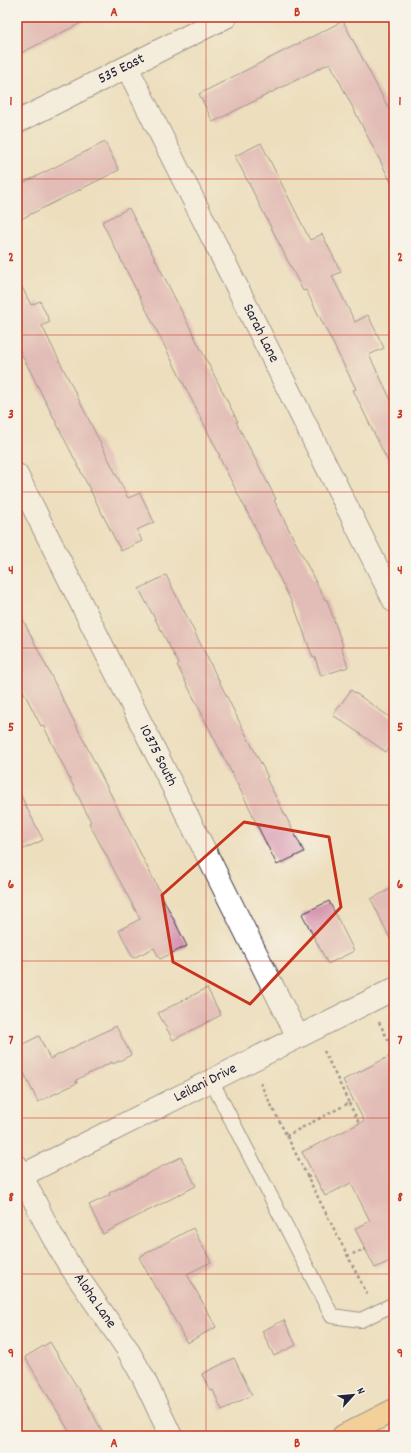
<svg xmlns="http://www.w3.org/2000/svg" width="411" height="1453" font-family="Dekko,sans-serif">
  <rect width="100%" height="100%" fill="#f7f3e8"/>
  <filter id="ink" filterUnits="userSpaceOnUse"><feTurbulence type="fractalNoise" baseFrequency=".025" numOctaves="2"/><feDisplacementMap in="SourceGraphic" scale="8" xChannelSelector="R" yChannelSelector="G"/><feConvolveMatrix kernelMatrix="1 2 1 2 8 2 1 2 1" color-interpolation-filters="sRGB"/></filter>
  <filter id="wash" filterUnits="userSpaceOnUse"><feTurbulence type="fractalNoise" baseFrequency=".012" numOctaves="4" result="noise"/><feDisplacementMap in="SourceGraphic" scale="16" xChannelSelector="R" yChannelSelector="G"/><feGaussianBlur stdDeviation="0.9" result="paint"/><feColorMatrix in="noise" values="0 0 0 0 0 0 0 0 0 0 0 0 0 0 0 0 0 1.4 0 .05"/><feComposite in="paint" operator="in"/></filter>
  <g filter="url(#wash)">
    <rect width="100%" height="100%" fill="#eddfbe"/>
    <g id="blocks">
      <g fill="#d593ae">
        <polygon points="17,17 93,17 17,55"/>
        <polygon points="343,21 394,119 394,188 330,63 213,122 199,94"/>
        <polygon points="105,142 119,170 17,221 17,186"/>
        <polygon points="261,143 310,240 322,234 341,272 332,276 355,322 368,315 384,348 369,355 394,406 394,474 353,390 356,389 306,290 303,291 235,156"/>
        <polygon points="129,208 238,422 236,422 276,499 274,500 325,600 327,600 343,646 341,647 348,667 321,676 315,657 313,658 296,611 259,537 260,537 219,457 220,456 102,222"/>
        <polygon points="17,277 31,305 40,301 50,322 42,326 128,498 140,493 154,522 137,530 142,541 121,551 17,345"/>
        <polygon points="166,575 240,723 268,777 266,778 304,852 277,865 252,815 253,815 177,665 179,664 139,589"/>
        <polygon points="17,608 187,946 160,959 154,948 133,958 119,930 140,919 89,823 91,822 43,725 41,726 17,679"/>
        <polygon points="351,690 394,720 394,741 386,752 333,715"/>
        <polygon points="17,788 43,840 17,852"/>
        <polygon points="394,887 394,947 371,899"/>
        <polygon points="329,901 354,951 328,964 302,914"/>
        <polygon points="207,988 221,1015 173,1040 158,1013"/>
        <polygon points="116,1026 131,1055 113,1064 112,1062 76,1080 77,1083 38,1102 17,1059 17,1047 39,1036 50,1059"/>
        <polygon points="394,1054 394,1259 375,1268 355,1229 370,1221 351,1183 325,1196 302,1152 364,1121 343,1080"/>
        <polygon points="181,1157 196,1186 103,1234 89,1205 110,1195 109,1193"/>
        <polygon points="193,1228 211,1262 187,1274 216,1327 187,1343 158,1289 156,1289 139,1257"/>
        <polygon points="284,1320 296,1345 274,1356 262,1331"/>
        <polygon points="50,1342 92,1412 104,1436 72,1436 25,1357"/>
        <polygon points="234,1358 252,1395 222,1410 213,1390 210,1391 202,1374"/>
      </g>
    </g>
  </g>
  <g filter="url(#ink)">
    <use href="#blocks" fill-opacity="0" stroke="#403e4f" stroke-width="1"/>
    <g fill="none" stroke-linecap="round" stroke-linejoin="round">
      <g stroke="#403e4f" stroke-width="16">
        <polyline id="service" points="211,1080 332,1316 361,1320 394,1304"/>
      </g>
      <g stroke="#403e4f" stroke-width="24">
        <g id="minor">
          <path id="s1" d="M 127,67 L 394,601"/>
          <path id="s2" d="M 17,122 L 226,17"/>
          <path id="s3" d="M 17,475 L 298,1037"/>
          <path id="s4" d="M 17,1166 L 51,1234 L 68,1263 L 126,1347 L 143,1377 L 171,1436"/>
          <path id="s5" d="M 17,1178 L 394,989"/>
        </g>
      </g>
      <g stroke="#403e4f" stroke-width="24">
        <polyline id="primary" points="343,1436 394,1410"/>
      </g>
      <g stroke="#403e4f" stroke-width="2.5" stroke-dasharray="3 3" stroke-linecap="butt">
        <polyline points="379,1022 394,1052"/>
        <polyline points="260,1083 368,1296"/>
        <polyline points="349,1103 359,1123"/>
        <polyline points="286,1136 349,1103 324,1051"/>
        <polyline points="307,1177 315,1176"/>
        <polyline points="347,1256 366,1249"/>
      </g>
      <use href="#service" stroke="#fff" stroke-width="14"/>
      <use href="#minor" stroke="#fff" stroke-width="22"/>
      <use href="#primary" stroke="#fabe6e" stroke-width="22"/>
    </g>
  </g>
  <path d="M0 0H411V1453H0ZM 244,822 L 329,837 L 341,907 L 250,1004 L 173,962 L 162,895 Z" fill="#eddfbe" fill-opacity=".55" fill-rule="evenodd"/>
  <path fill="none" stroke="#c8321e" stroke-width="3" stroke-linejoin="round" d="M 244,822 L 329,837 L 341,907 L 250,1004 L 173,962 L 162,895 Z"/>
  <path fill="none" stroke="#c8321e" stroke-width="1" stroke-opacity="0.55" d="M 206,17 L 206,1436M 17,179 L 394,179M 17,335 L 394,335M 17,492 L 394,492M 17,648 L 394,648M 17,805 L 394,805M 17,961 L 394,961M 17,1118 L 394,1118M 17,1274 L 394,1274"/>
  <g text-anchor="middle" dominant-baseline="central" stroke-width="3" stroke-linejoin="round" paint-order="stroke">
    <g font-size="15" fill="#22223b" stroke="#f7f3e8">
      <text stroke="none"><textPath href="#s2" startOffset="117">535 East</textPath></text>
      <text stroke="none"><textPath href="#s1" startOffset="298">Sarah Lane</textPath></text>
      <text stroke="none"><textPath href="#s3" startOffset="314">10375 South</textPath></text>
      <text stroke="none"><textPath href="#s5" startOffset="211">Leilani Drive</textPath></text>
      <text stroke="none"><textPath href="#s4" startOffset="156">Aloha Lane</textPath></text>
    </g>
  </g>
  <rect width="411" height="1453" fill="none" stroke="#f7f3e8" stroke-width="44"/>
  <g transform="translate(353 1395) rotate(63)" stroke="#f7f3e8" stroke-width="3" paint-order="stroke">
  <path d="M0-3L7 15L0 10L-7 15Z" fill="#22223b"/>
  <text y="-6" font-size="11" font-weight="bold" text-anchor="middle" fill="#22223b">N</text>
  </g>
  <rect x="22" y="22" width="367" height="1409" fill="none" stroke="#c8321e" stroke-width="1.5"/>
  <g font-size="13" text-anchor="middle" font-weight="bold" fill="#c8321e">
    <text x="114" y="16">A</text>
    <text x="297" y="16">B</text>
    <text x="11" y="105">1</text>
    <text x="400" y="105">1</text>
    <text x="11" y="261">2</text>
    <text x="400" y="261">2</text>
    <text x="11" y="418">3</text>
    <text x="400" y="418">3</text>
    <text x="11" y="574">4</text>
    <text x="400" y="574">4</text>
    <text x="11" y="731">5</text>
    <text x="400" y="731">5</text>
    <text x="11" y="888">6</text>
    <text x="400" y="888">6</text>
    <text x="11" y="1044">7</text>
    <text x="400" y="1044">7</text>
    <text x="11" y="1201">8</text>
    <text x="400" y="1201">8</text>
    <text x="11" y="1357">9</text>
    <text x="400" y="1357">9</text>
    <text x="114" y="1447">A</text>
    <text x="297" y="1447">B</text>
  </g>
</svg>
